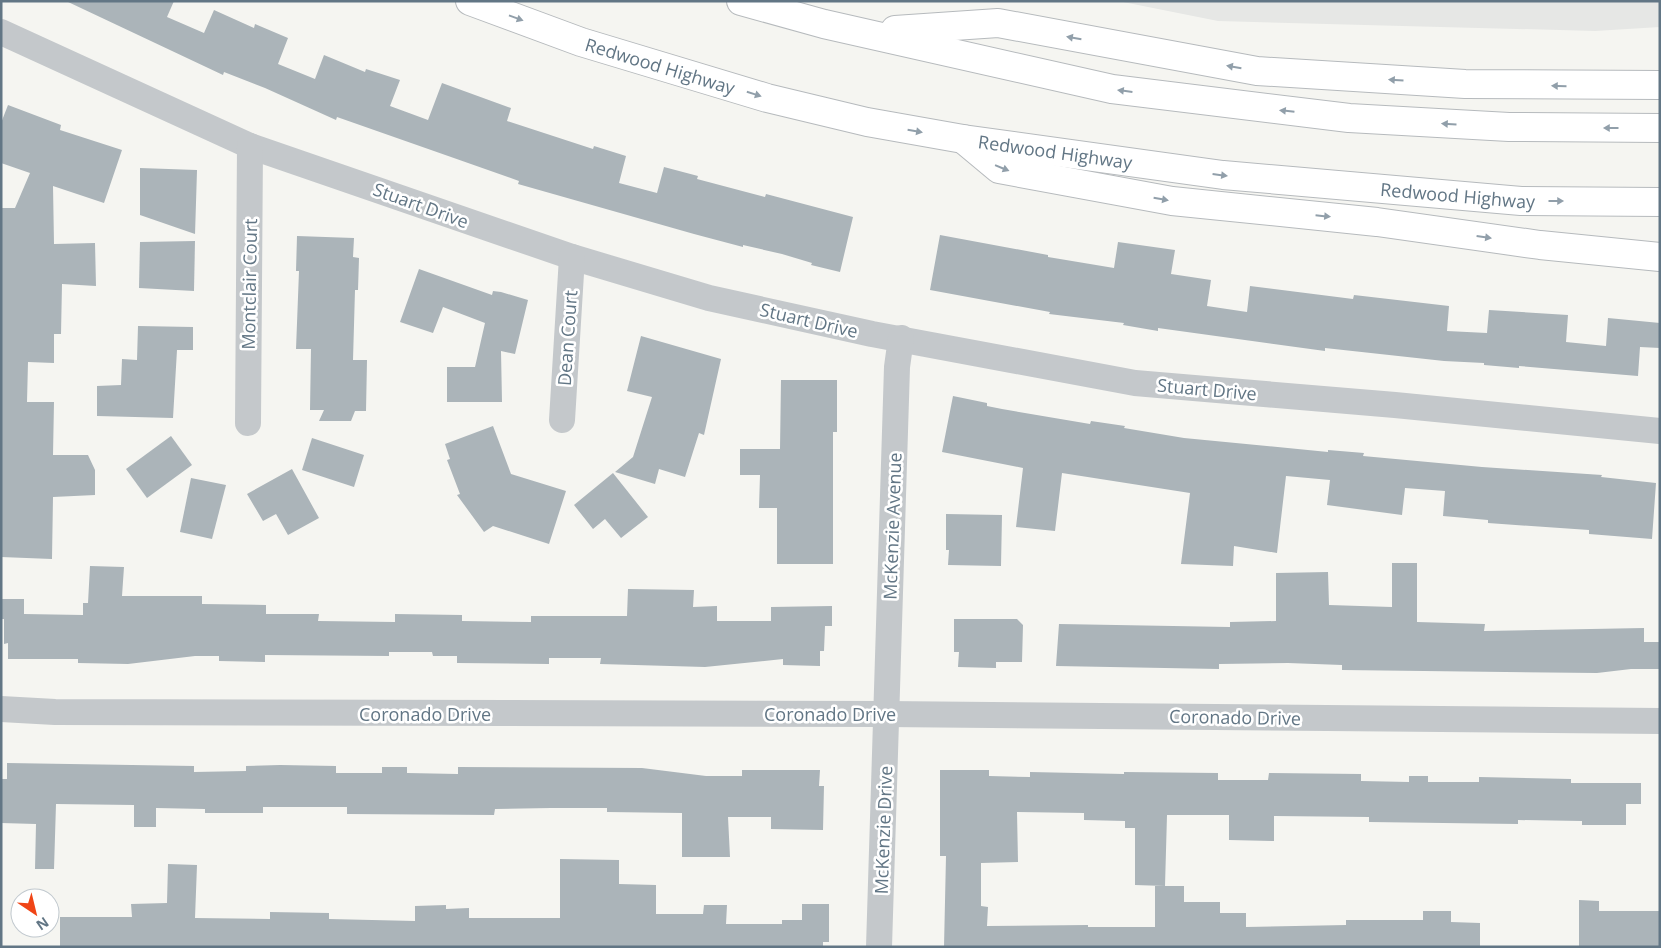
<svg xmlns="http://www.w3.org/2000/svg" width="1661" height="948" font-family="'Open Sans',sans-serif">
  <rect width="100%" height="100%" fill="#f5f5f1"/>
  <polygon fill="#e6e7e5" points="1118,1 1660,1 1660,27 1595,31 1218,21"/>
  <g fill="#abb4b9">
    <polygon points="66,1 174,1 167,17 204,33 214,10 254,28 255,24 288,38 278,64 315,79 324,55 365,72 366,69 400,80 390,106 428,120 442,83 511,108 507,121 593,149 594,146 626,156 619,183 657,193 664,167 698,176 697,179 765,197 766,194 853,217 840,272 811,265 812,263 782,254 743,245 743,247 694,234 518,184 519,181 451,157 337,117 336,120 265,88 224,72 223,75"/>
    <polygon points="8,105 61,125 60,130 122,150 104,203 53,186 54,244 95,243 96,286 62,284 61,334 54,334 54,363 28,362 27,402 54,402 53,455 88,455 95,470 95,495 53,497 52,559 1,557 1,208 15,208 30,173 1,163 1,123"/>
    <polygon points="140,168 197,170 195,234 140,215"/>
    <polygon points="940,235 1048,255 1048,257 1114,268 1118,242 1175,250 1171,274 1211,280 1207,306 1247,312 1250,286 1353,299 1354,295 1449,306 1447,331 1487,333 1489,310 1568,315 1566,342 1606,346 1608,318 1660,323 1660,348 1640,347 1638,376 1519,366 1519,368 1484,365 1484,363 1444,361 1325,348 1325,351 1158,328 1158,331 1123,325 1124,323 1049,314 1050,312 930,290"/>
    <polygon points="297,236 354,238 353,257 359,258 358,290 355,290 353,360 367,360 366,411 355,411 351,421 319,421 324,410 310,410 311,349 296,349 299,271 296,271"/>
    <polygon points="195,241 194,291 139,288 140,242"/>
    <polygon points="419,269 492,295 493,291 501,292 528,300 515,354 501,351 502,402 447,402 447,367 475,367 485,323 443,307 433,333 400,322"/>
    <polygon points="138,326 193,327 193,350 177,350 173,418 97,416 97,386 121,385 122,359 137,360"/>
    <polygon points="641,336 721,359 704,435 699,433 685,477 659,469 655,484 615,472 633,457 652,397 627,391"/>
    <polygon points="781,380 837,380 837,432 833,432 833,564 777,564 777,508 759,508 760,475 740,475 740,449 780,449"/>
    <polygon points="953,396 987,403 987,406 1002,409 1090,424 1091,421 1125,426 1124,428 1184,438 1328,452 1328,450 1364,453 1363,456 1482,467 1602,475 1601,477 1656,483 1652,539 1589,534 1589,530 1488,523 1488,520 1443,516 1445,491 1405,488 1402,515 1327,505 1330,480 1286,476 1277,553 1234,546 1233,566 1181,564 1190,493 1062,473 1055,531 1016,527 1023,468 942,452"/>
    <polygon points="493,426 511,474 566,491 549,544 493,526 484,532 457,495 460,494 447,460 450,459 445,444"/>
    <polygon points="171,436 192,465 147,498 126,469"/>
    <polygon points="312,438 364,455 354,487 302,470"/>
    <polygon points="292,469 319,518 288,535 276,514 263,521 247,494"/>
    <polygon points="613,473 648,517 621,538 605,519 593,529 574,505"/>
    <polygon points="191,478 226,485 212,539 180,532"/>
    <polygon points="946,514 1002,515 1001,566 948,565 949,550 946,550"/>
    <polygon points="1392,563 1417,563 1417,622 1485,624 1484,631 1644,628 1644,642 1660,642 1660,669 1631,669 1597,673 1342,670 1342,665 1288,663 1219,664 1219,669 1056,666 1059,624 1230,627 1230,622 1276,621 1276,573 1328,572 1329,605 1392,607"/>
    <polygon points="90,566 124,567 122,596 202,596 202,604 266,605 266,614 319,614 318,621 395,622 395,614 462,615 462,621 531,622 531,616 627,616 628,589 694,590 693,607 717,606 717,621 771,621 771,607 832,606 832,626 825,626 824,651 820,651 820,666 783,665 783,659 705,667 600,664 601,658 549,658 549,664 457,663 457,656 433,656 432,652 389,652 389,656 265,655 265,662 219,661 219,656 195,656 128,664 78,663 78,659 8,659 8,643 4,644 4,619 1,619 1,599 24,599 24,614 83,615 83,603 88,603"/>
    <polygon points="954,619 1017,619 1023,625 1022,662 996,662 996,668 958,667 959,652 954,652"/>
    <polygon points="7,763 194,766 194,772 246,771 246,766 280,765 336,766 336,773 382,773 382,767 407,767 407,773 458,774 458,767 642,768 706,776 742,776 742,770 820,770 819,786 824,786 823,830 771,829 771,817 728,817 730,857 682,857 682,813 607,812 607,808 551,808 495,809 494,815 347,814 347,807 263,807 263,813 205,813 205,809 156,808 156,827 134,827 134,805 56,804 54,869 35,869 36,824 1,823 2,779 7,779"/>
    <polygon points="940,770 989,770 989,776 1030,777 1030,772 1124,774 1124,772 1218,773 1218,780 1268,780 1269,773 1361,774 1361,781 1409,782 1409,776 1428,776 1428,782 1479,782 1479,777 1571,779 1571,783 1641,783 1641,804 1626,804 1626,825 1582,825 1582,821 1518,820 1518,824 1369,822 1369,817 1274,816 1274,841 1229,840 1229,815 1167,815 1165,886 1135,885 1135,828 1125,828 1125,821 1084,820 1084,813 1017,812 1018,862 981,863 981,906 988,907 987,926 1088,925 1088,927 1155,927 1155,886 1184,886 1184,902 1220,902 1220,913 1246,913 1246,927 1346,925 1346,920 1423,920 1423,911 1451,911 1451,922 1480,923 1480,947 944,947 946,856 940,856"/>
    <polygon points="560,859 619,860 619,884 656,885 656,914 703,914 704,905 727,905 726,924 782,924 782,920 802,920 802,904 829,904 829,942 823,942 823,947 60,947 60,917 132,917 131,904 167,903 168,864 197,865 195,918 270,919 270,912 329,913 329,919 415,921 415,906 446,905 446,909 469,908 469,918 560,918"/>
    <polygon points="1579,900 1599,901 1599,911 1660,911 1660,947 1579,947"/>
  </g>
  <g fill="none" stroke-linecap="round" stroke-linejoin="round">
    <g stroke="#b6babd" stroke-width="30">
      <g id="highway">
        <path id="s1" d="M 470,1 L 581,42 L 767,98 L 867,122 L 963,139 L 1223,175 L 1521,201 L 1660,202"/>
        <polyline points="741,1 824,24 1112,89 1349,118 1509,127 1660,128"/>
        <polyline points="895,30 998,23 1257,71 1465,84 1660,85"/>
        <polyline points="963,139 999,169 1172,201 1377,222 1540,245 1660,257"/>
      </g>
    </g>
    <g stroke="#c4c8cb" stroke-width="26">
      <polyline points="1,32 250,146 572,257 709,298 872,334 1135,383 1395,405 1660,431"/>
      <polyline points="562,420 572,257"/>
      <polyline points="248,423 250,146"/>
      <polyline points="1,709 55,712 886,714 1660,721"/>
      <polyline points="879,947 897,367 901,338"/>
    </g>
    <use href="#highway" stroke="#fff" stroke-width="28"/>
  </g>
  <defs><path id="oneway-solid" d="M-6-.8H1V-3.2L6.5 0L1 3.2V.8H-6Z" transform="scale(1.25)"/></defs>
  <g fill="#919faa">
    <use href="#oneway-solid" transform="translate(516 18) rotate(20)"/>
    <use href="#oneway-solid" transform="translate(1074 38) rotate(-170)"/>
    <use href="#oneway-solid" transform="translate(1234 67) rotate(-170)"/>
    <use href="#oneway-solid" transform="translate(1396 80) rotate(-176)"/>
    <use href="#oneway-solid" transform="translate(1559 86) rotate(-179)"/>
    <use href="#oneway-solid" transform="translate(1125 91) rotate(-173)"/>
    <use href="#oneway-solid" transform="translate(754 94) rotate(17)"/>
    <use href="#oneway-solid" transform="translate(1287 111) rotate(-174)"/>
    <use href="#oneway-solid" transform="translate(1449 124) rotate(-177)"/>
    <use href="#oneway-solid" transform="translate(1611 128) rotate(-180)"/>
    <use href="#oneway-solid" transform="translate(915 131) rotate(10)"/>
    <use href="#oneway-solid" transform="translate(1002 168) rotate(22)"/>
    <use href="#oneway-solid" transform="translate(1220 175) rotate(7)"/>
    <use href="#oneway-solid" transform="translate(1161 199) rotate(10)"/>
    <use href="#oneway-solid" transform="translate(1556 201)"/>
    <use href="#oneway-solid" transform="translate(1323 216) rotate(6)"/>
    <use href="#oneway-solid" transform="translate(1484 237) rotate(8)"/>
  </g>
  <g text-anchor="middle" dominant-baseline="central" stroke-width="5" stroke-linejoin="round" paint-order="stroke">
    <g font-size="18" fill="#627685" stroke="#fff">
      <text stroke="none"><textPath href="#s1" startOffset="201">Redwood Highway</textPath></text>
      <text stroke="none"><textPath href="#s1" startOffset="606">Redwood Highway</textPath></text>
      <text stroke="none"><textPath href="#s1" startOffset="1011">Redwood Highway</textPath></text>
      <text transform="translate(421 205) rotate(20)">Stuart Drive</text>
      <text transform="translate(249 284) rotate(-89)">Montclair Court</text>
      <text transform="translate(809 320) rotate(13)">Stuart Drive</text>
      <text transform="translate(567 338) rotate(-86)">Dean Court</text>
      <text transform="translate(1207 389) rotate(5)">Stuart Drive</text>
      <text transform="translate(892 526) rotate(-88)">McKenzie Avenue</text>
      <text x="425" y="714">Coronado Drive</text>
      <text x="830" y="714">Coronado Drive</text>
      <text transform="translate(1235 717) rotate(1)">Coronado Drive</text>
      <text transform="translate(883 830) rotate(-88)">McKenzie Drive</text>
    </g>
  </g>
  <rect width="1661" height="948" fill="none" stroke="#627685" stroke-width="5"/>
  <g transform="translate(35 913) rotate(145)"><circle r="24" fill="#ffffff" stroke="#c0c8ce"/>
  <path d="M0-4L9 19L0 12L-9 19Z" fill="#f04516"/>
  <text y="-8" font-size="14" font-weight="bold" text-anchor="middle" fill="#627685">N</text>
  </g>
</svg>
